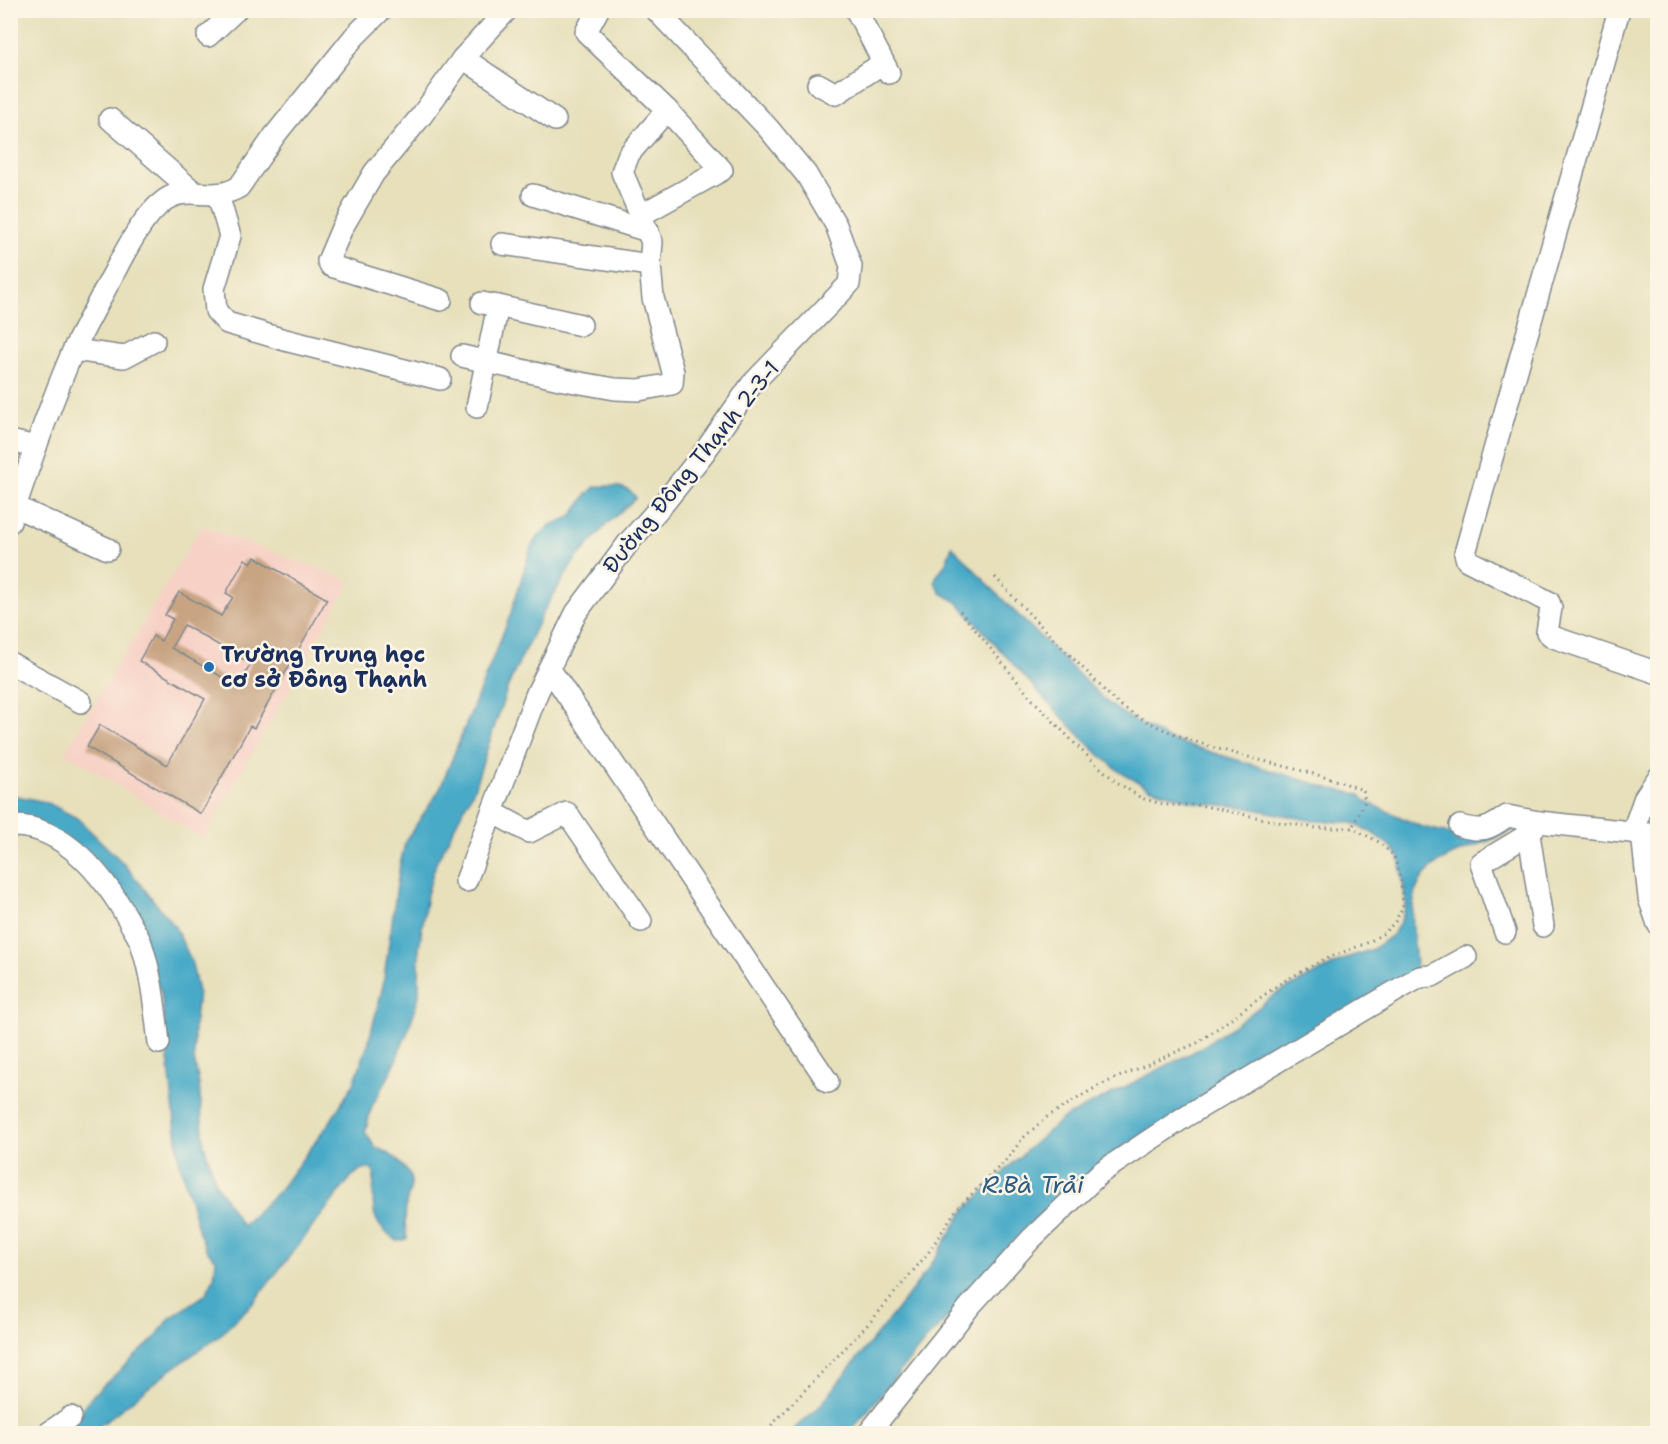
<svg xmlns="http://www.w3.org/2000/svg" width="1668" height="1444" font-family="'Shantell Sans',sans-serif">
  <rect width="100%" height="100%" fill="#fcf5e5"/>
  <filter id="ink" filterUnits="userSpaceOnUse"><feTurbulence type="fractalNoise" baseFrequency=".0167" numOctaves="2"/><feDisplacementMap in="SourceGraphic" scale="12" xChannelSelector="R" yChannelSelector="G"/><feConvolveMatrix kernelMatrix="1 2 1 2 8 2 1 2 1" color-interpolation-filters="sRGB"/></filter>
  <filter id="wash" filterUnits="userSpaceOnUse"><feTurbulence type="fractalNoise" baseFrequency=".008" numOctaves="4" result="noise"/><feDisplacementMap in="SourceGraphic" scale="24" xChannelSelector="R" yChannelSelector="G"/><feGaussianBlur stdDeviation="1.35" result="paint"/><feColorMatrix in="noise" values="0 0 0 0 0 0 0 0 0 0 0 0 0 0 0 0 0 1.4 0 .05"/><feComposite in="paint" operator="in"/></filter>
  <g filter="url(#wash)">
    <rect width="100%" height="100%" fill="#e7e0bb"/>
    <polygon fill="#f7d1c6" points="202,526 351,581 203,839 65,752"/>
    <g fill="#48aac7" stroke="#326c92" stroke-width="1.5">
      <path d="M 606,486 C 617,487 629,486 636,498 L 608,523 L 575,560 L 544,610 L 508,686 L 474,789 L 436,863 L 427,894 L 419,948 L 419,996 L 408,1031 L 390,1074 L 372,1106 L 365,1132 L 374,1146 L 396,1158 L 411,1176 L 411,1186 L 406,1204 L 405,1223 L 407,1239 L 398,1241 C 366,1223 374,1203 374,1172 C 366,1164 360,1171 352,1176 L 253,1303 L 218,1337 L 168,1372 L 91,1433 L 58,1433 L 75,1417 L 93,1395 L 155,1338 L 169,1319 L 206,1294 L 214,1278 L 216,1260 L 206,1249 L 199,1232 L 179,1160 L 161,992 L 112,879 L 11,823 L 11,795 L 46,802 L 77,818 L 124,864 L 175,927 L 191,960 L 198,992 L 194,1027 L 194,1059 L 199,1084 L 204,1144 L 216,1184 L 242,1226 L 279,1191 L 330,1122 L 354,1083 L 368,1044 L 383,986 L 400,864 L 406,840 L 439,791 L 510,616 L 531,547 L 540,534 L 551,525 L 566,519 L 574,513 L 587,494 L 595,487 Z"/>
      <path d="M 952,546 L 1007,604 L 1108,703 L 1128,717 L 1168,739 L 1332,789 L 1359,794 L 1365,801 L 1422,827 L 1453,834 L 1484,832 L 1496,826 L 1520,827 C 1510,830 1502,836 1491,840 C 1463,851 1424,860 1415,894 C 1409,918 1416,948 1416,972 L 1202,1100 L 981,1283 L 925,1341 L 849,1433 L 788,1434 L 818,1408 L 895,1312 L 929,1268 L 964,1211 L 1018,1158 L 1062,1119 L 1199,1049 L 1246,1017 L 1276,994 L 1349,957 L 1373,949 L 1393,934 L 1401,921 L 1406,905 L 1399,856 L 1389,845 L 1369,831 L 1349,822 L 1314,821 L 1243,807 L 1199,803 L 1149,788 L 1120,772 L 1094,750 L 1042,696 L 957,602 L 941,593 L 935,582 L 936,577 L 946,563 Z"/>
    </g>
    <g id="blocks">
      <path fill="#c8a483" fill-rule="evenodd" d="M 255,557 L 327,599 L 254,728 L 250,726 L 201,814 L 87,747 L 100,725 L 167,765 L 205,699 L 139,661 L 153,636 L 161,641 L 173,619 L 165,615 L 179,592 L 221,616 L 233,597 L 226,593 L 245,559 L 251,563 ZM 184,625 L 251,664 L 238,686 L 171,648 Z"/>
    </g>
  </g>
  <g filter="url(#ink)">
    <use href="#blocks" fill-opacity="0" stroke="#81888c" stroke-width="1.5"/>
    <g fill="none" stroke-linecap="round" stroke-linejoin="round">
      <g stroke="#81888c" stroke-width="24">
        <g id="minor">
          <polyline points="598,10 586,32 667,110 722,170 641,215"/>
          <polyline points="856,10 889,73"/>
          <polyline points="1619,10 1465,553 1467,560 1549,602 1551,608 1547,632 1553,637 1658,673"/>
          <polyline points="208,36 236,10"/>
          <polyline points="463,58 555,120"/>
          <polyline points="818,84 836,94 883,63"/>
          <polyline points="110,119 195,193"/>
          <polyline points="218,195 230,236 214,289 216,311 227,323 285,340 440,379"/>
          <polyline points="533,195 648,231"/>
          <polyline points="502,244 650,265"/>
          <polyline points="441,300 331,266 328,261 342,228 374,173 422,115 463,58 507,10"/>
          <polyline points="498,306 581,325"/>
          <polyline points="74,350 124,357 154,341"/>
          <polyline points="462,356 564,380 615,389 639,390 672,384 673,372 653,298 650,265 652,242 622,172 629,154 667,110"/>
          <polyline points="477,407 498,306 482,303"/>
          <polyline points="10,441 36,447"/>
          <polyline points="16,507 108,549"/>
          <path d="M 10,522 C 29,465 49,407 73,351 C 84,328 97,305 109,282 C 123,256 141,217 165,200 C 188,184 213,203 239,187 L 275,135 L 354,37 L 381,10"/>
          <polyline points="10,663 81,702"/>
          <polyline points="549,668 828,1082"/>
          <polyline points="492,812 529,832 567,813 641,921"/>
          <path d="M 10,826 C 63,823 105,878 128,919 C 132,927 138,935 141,943 C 152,976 155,1009 159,1043"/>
          <path d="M 1460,826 C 1482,832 1488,830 1507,816 L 1539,822"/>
          <polyline points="1633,831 1645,797 1658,778"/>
          <polyline points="1642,833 1649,898 1658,924"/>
          <polyline points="466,881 537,693 576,613 629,542 664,503 703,454 752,384 849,284 851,266 836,225 806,174 768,128 656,10"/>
          <polyline points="1543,926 1529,834 1539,822 1658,835"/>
          <polyline points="1505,932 1481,863 1529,834"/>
          <polyline points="47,1434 71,1417"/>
          <polyline points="868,1434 970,1306 1031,1239 1100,1173 1186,1116 1404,986 1420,977 1432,976 1466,957"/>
        </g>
      </g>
      <g stroke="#81888c" stroke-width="3" stroke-dasharray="1.5 4.5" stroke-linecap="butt">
        <path d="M 995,577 C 1025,610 1055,641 1087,672 C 1098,683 1110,698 1123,707 C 1192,754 1286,760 1363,790 L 1365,801 L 1352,828"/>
        <polyline points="763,1434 873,1319 928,1253 956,1210 1008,1158 1023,1138 1047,1117 1098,1086 1197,1043 1281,983 1321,961 1369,942 1384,933 1395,922 1403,906 1401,880 1394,856 1379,842 1352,828 1316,828 1279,822 1199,805 1166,805 1141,798 1114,780 1082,751 1031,698 960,611"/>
      </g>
      <use href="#minor" stroke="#fff" stroke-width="21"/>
    </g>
  </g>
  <circle fill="#1f6fb2" stroke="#fcf5e5" stroke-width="2" cx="209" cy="667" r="6"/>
  <g text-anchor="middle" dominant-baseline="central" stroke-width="5" stroke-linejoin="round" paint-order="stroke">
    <g font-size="22" fill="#1b2f5e" stroke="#fcf5e5">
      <text transform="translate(691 467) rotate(-51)">Đường Đông Thạnh 2-3-1</text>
    </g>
    <g font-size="22" font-weight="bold" fill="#1b2f5e" stroke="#fcf5e5" text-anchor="start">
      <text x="221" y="654">Trường Trung học<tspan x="221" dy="25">cơ sở Đông Thạnh</tspan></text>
    </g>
    <g font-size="24" font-style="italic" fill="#2b5a83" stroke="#fcf5e5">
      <text x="1033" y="1185">R.Bà Trải</text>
    </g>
  </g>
  <rect width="1668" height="1444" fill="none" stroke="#fcf5e5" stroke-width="36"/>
</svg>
